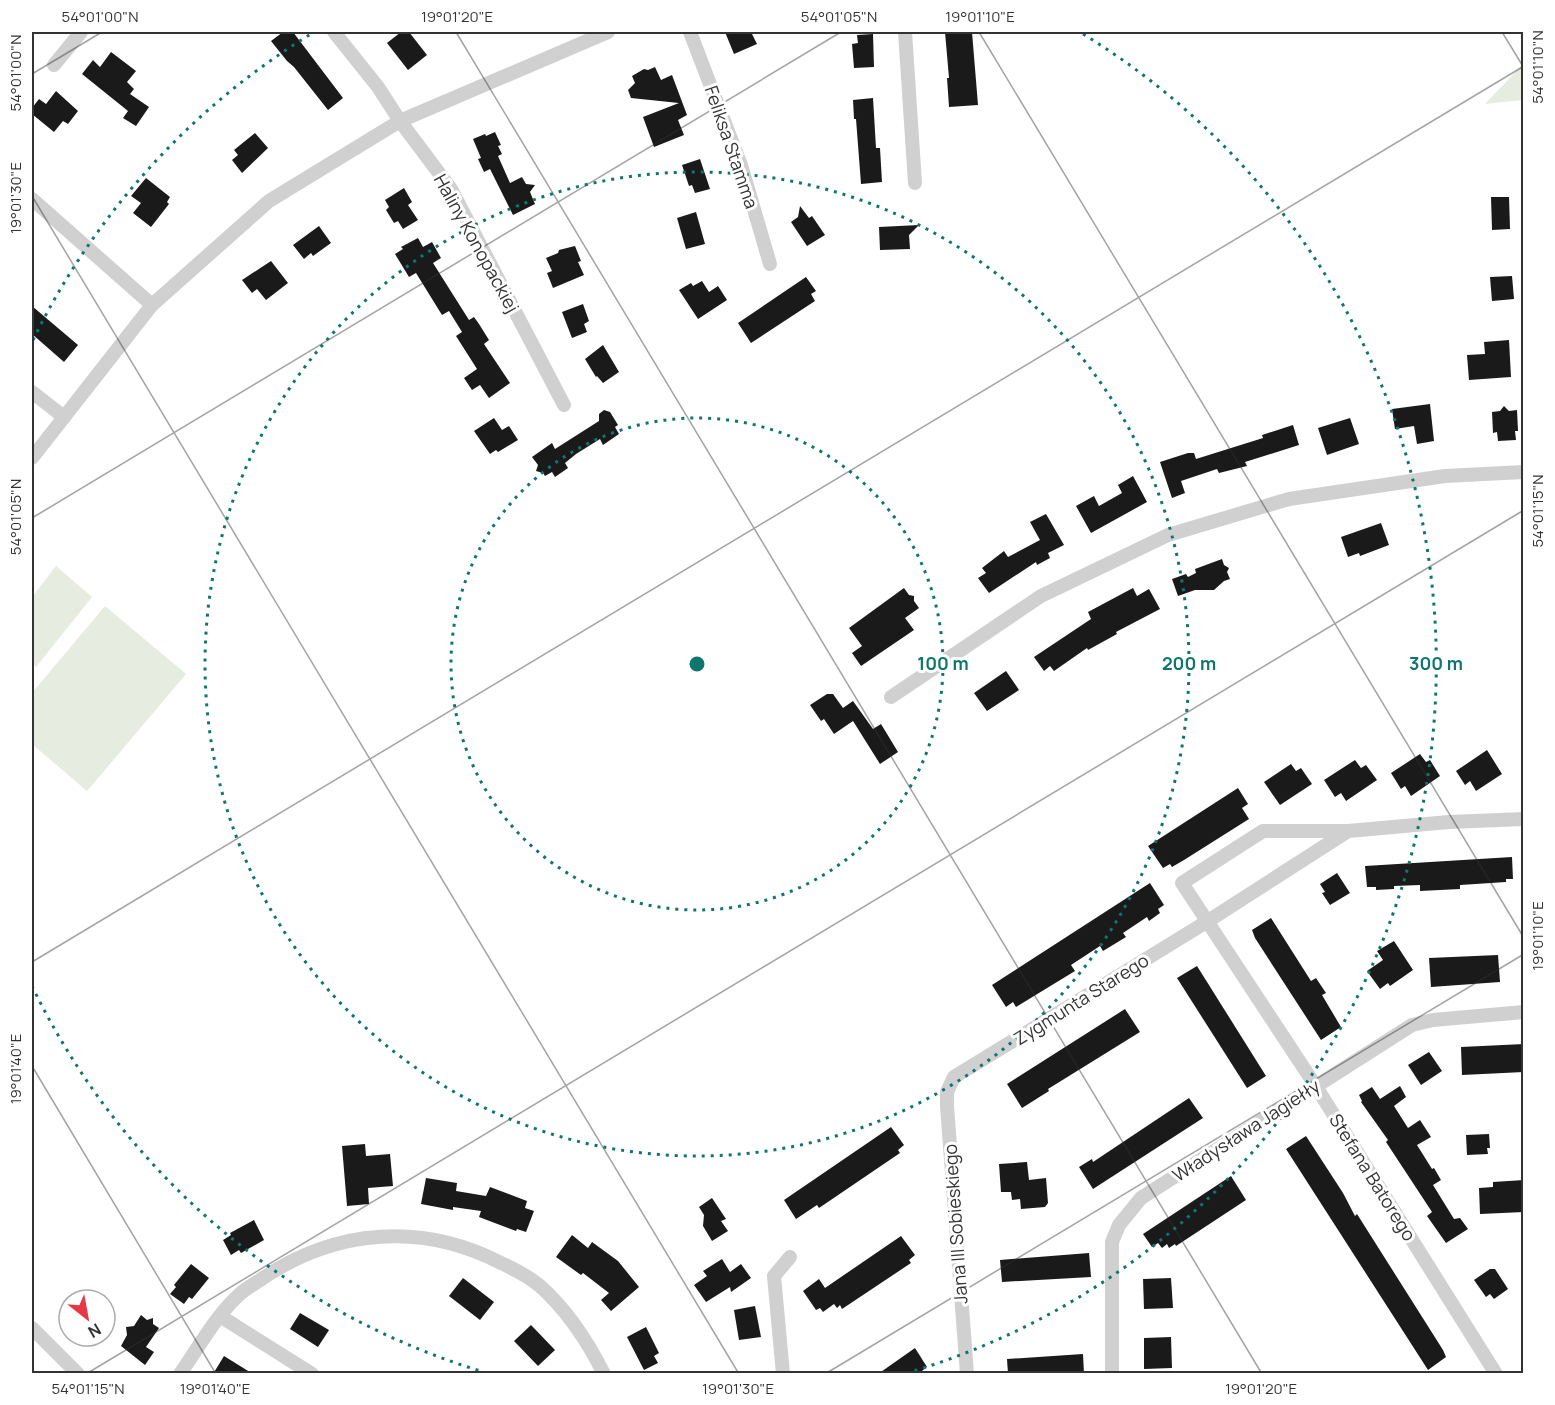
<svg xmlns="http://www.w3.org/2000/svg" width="1555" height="1405" font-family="Manrope,sans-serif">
  <rect width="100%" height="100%" fill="#fff"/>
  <g fill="#e6ecdf">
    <polygon points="1523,64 1523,100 1485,104"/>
    <polygon points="56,566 92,597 36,667 32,663 32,597"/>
    <polygon points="105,606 186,674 87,791 32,744 32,693"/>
  </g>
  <g fill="#1a1a1a">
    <polygon points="283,32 293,32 343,98 328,110 294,67 287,61 271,41"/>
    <polygon points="401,32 409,32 427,55 408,70 387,43"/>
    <polygon points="725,32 751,32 757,44 734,54"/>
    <polygon points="945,32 972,32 978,105 949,107 947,78 949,78"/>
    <polygon points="873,34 874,67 854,68 852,44 858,43 857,35"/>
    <polygon points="111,52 136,71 127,82 134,89 130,94 149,107 136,126 123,118 128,111 82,74 93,60 100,67"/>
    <polygon points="655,67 661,80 672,75 687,115 678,120 684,135 654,147 643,117 679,103 631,98 628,90 635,83 632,76 644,69 648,70"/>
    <polygon points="56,91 78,111 68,124 63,121 54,132 32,114 32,108 39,99 46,104"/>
    <polygon points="873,98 876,148 880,148 882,182 861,184 856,119 854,119 853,100"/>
    <polygon points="495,132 501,145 498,146 502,154 498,156 510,183 522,177 526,184 535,185 530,192 535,204 513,215 490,169 484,172 478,159 481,158 473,139 485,134 486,136"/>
    <polygon points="255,133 268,148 242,173 232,160 238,155 234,150"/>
    <polygon points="700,159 710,189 695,193 692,185 689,186 682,165"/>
    <polygon points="146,178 170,197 167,202 169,204 151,227 133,213 141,203 131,196"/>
    <polygon points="404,188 412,202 408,205 418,220 403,229 398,221 394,223 386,210 389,207 385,200"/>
    <polygon points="1491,197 1509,197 1510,229 1492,230"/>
    <polygon points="800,206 809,218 812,216 825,235 807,246 791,222 798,217"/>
    <polygon points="696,212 705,244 686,249 677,218"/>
    <polygon points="919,225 909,235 910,249 880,250 879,227"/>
    <polygon points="319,226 331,243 313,256 311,253 304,259 293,245"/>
    <polygon points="418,238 423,247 432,242 441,258 433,263 469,320 474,317 479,324 489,340 484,344 510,383 489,398 480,385 472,390 464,378 477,369 456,336 462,332 449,311 442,315 416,273 409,277 395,254 403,249 401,247"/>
    <polygon points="575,246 581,261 578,262 584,275 553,288 547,273 552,271 546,258 558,253 559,250"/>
    <polygon points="271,261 288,283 266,300 257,289 252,293 242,280"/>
    <polygon points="1512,276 1514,299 1492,301 1490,277"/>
    <polygon points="806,277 816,291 811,294 815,301 751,343 738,323"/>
    <polygon points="702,281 709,292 718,286 727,300 698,319 679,290 691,283 693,286"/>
    <polygon points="583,304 589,321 584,324 587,332 572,338 562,312"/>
    <polygon points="32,306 78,345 64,362 32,334"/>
    <polygon points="1509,340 1511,377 1469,380 1467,355 1485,354 1484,342"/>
    <polygon points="603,345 619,372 603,383 597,376 596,377 585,359"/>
    <polygon points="1430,404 1434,441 1417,444 1414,426 1395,429 1392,409"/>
    <polygon points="1504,406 1509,411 1517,410 1518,431 1515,431 1516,440 1498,441 1497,432 1493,433 1492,412 1500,411"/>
    <polygon points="604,410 610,412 618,425 615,427 619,434 603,445 600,439 576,454 565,463 568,468 555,477 552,472 545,476 543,473 536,471 538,465 532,457 552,443 555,449 599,421 599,414"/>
    <polygon points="494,418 502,430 509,426 518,440 498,452 496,450 490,454 474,431"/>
    <polygon points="1350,418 1359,444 1327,455 1318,428"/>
    <polygon points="1293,425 1299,445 1245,462 1247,466 1219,473 1217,469 1181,481 1185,493 1172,498 1160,462 1188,453 1194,453 1196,459 1263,438 1262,435"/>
    <polygon points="1133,476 1147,502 1091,533 1076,506 1094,496 1099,506 1122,493 1118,485"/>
    <polygon points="1046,514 1064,545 1048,553 1050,558 1037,565 1036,562 989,593 978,578 986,573 982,568 1004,551 1008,557 1040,540 1030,522"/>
    <polygon points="1381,523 1389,545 1360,556 1359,553 1348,557 1341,537"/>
    <polygon points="1222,559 1224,565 1229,568 1227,572 1230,579 1224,581 1214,590 1195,590 1178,596 1172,579 1186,574 1188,577 1196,573 1195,569"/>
    <polygon points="904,588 909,595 914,596 914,601 919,608 905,618 914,630 861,666 852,653 862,646 849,628"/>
    <polygon points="1133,588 1137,596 1149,589 1160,609 1116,632 1117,634 1088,650 1087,648 1054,671 1050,666 1044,671 1034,657 1091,619 1088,612"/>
    <polygon points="1006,671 1019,690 987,711 974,693"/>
    <polygon points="827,694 833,694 843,708 853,701 873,729 881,724 898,752 880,764 853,721 834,734 824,719 821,721 810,705"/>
    <polygon points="1487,750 1502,774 1476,791 1470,781 1465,785 1456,771"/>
    <polygon points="1420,754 1426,762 1430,760 1440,776 1411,796 1405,786 1401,789 1391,773"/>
    <polygon points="1355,760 1361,768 1366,765 1377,780 1346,801 1341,793 1335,797 1324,780"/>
    <polygon points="1291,764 1296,771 1301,768 1312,784 1280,805 1264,782"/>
    <polygon points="1238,788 1248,804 1242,808 1249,819 1184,860 1172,867 1170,864 1163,868 1148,846"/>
    <polygon points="1512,857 1513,879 1506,879 1506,882 1460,885 1460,889 1420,891 1420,885 1394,886 1394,889 1376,890 1376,887 1367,887 1365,866"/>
    <polygon points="1337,873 1350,893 1330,905 1322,893 1325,892 1320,884"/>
    <polygon points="1150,883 1164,905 1158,909 1160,913 1149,921 1147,917 1123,933 1126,937 1103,951 1100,946 1071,965 1075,971 1016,1007 1013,1002 1006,1007 992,985"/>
    <polygon points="1271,918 1311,981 1316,978 1326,993 1322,995 1341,1027 1321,1040 1255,938 1252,930"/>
    <polygon points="1394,941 1413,970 1390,986 1388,983 1380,989 1367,971 1383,960 1377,951"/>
    <polygon points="1498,955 1500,982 1431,987 1429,958"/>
    <polygon points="1197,966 1266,1076 1247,1088 1177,978"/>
    <polygon points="1125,1009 1140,1032 1048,1089 1049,1091 1022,1108 1007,1084"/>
    <polygon points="1524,1044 1524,1072 1462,1075 1461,1047"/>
    <polygon points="1429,1052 1442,1071 1421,1085 1408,1065"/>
    <polygon points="1400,1086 1406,1097 1394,1106 1408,1128 1420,1120 1431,1137 1417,1145 1432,1169 1434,1168 1441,1180 1433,1185 1454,1219 1460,1218 1468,1229 1446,1243 1427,1216 1432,1212 1386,1142 1388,1140 1361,1102 1362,1101 1359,1095 1372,1087 1380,1099"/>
    <polygon points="1189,1098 1203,1118 1093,1189 1079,1167 1092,1159 1093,1162"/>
    <polygon points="891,1127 904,1145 898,1150 900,1153 819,1208 817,1205 796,1219 784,1200"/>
    <polygon points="1489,1134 1490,1148 1487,1148 1488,1154 1467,1155 1466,1135"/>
    <polygon points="1306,1136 1343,1193 1355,1216 1357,1214 1443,1350 1446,1357 1428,1370 1286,1149"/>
    <polygon points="365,1144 366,1156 390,1154 393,1186 368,1188 369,1204 347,1206 342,1146"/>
    <polygon points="1027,1162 1029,1180 1046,1178 1048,1203 1045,1207 1021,1209 1020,1199 1012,1200 1011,1192 1001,1192 999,1164"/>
    <polygon points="1231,1176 1246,1200 1176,1246 1175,1244 1169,1248 1167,1244 1162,1248 1158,1243 1152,1247 1143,1234"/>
    <polygon points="426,1178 457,1183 456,1191 486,1196 490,1187 527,1201 525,1208 534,1211 526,1232 517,1229 516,1231 479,1217 481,1211 453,1207 453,1210 421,1204"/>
    <polygon points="1524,1180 1524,1212 1480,1214 1479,1188 1493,1187 1493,1182"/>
    <polygon points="712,1198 726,1219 721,1221 728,1231 712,1241 703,1226 704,1215 699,1207"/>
    <polygon points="254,1220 264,1240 241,1253 239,1250 231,1255 223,1240 231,1235 230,1233"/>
    <polygon points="572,1235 588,1248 592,1242 618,1261 639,1287 611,1311 601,1300 609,1293 583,1273 581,1275 556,1257"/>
    <polygon points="901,1236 915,1255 909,1260 911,1263 842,1309 840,1305 837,1308 834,1304 823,1312 820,1308 816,1310 803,1291 819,1279 825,1288"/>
    <polygon points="1089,1253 1091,1277 1002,1282 1000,1260"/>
    <polygon points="722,1259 730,1272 741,1264 751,1278 731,1292 730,1287 706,1302 694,1285 707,1276 703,1271"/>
    <polygon points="191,1264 209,1278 192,1299 189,1297 184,1304 170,1294 176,1287 174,1285"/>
    <polygon points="1490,1269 1495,1269 1508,1289 1494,1299 1490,1294 1486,1297 1474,1280"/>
    <polygon points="463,1278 494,1302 480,1320 449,1296"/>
    <polygon points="1171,1278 1173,1308 1144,1309 1143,1279"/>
    <polygon points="755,1306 761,1337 739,1340 734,1310"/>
    <polygon points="300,1313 329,1330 318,1347 290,1329"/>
    <polygon points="141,1315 147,1320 153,1318 153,1324 159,1328 146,1347 154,1352 145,1365 121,1346 127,1335 126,1327 134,1326"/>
    <polygon points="531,1325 555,1350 538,1366 514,1341"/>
    <polygon points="646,1327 659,1353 654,1356 658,1363 644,1370 627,1337"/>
    <polygon points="1171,1337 1172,1368 1144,1369 1144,1338"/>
    <polygon points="915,1348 927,1367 918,1374 878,1374"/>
    <polygon points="1083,1354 1084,1374 1008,1374 1007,1359"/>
    <polygon points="224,1356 253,1374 213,1374"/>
  </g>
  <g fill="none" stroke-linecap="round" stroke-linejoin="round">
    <g stroke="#d0d0d0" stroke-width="14">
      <polyline points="334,32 378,87 400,121 451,189 564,405"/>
      <polyline points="690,32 741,165 770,264"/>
      <polyline points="905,32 915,183"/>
      <polyline points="54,65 81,32"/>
      <polyline points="32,199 152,305"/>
      <polyline points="32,392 64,417"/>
      <polyline points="32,458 152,305 269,201 400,121 608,32"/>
      <polyline points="891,697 1041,596 1168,535 1289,499 1445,476 1524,472"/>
      <polyline points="1347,831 1263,831 1182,883 1315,1085 1496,1374"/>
      <polyline points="220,1316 312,1374"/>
      <polyline points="32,1328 78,1374"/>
      <path d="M 180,1374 C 199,1347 216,1315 241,1293 C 247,1288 256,1283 263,1278 C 336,1229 422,1222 501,1263 C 514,1269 528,1276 540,1286 C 568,1311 587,1340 604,1374"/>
      <polyline points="783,1374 774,1276 790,1257"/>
      <polyline points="967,1374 947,1106 947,1092 954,1077 1208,921 1348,831 1449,822 1524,819"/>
      <polyline points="1112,1374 1112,1242 1119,1225 1141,1198 1412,1025 1433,1020 1524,1012"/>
    </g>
  </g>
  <path fill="none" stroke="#333" stroke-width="1.5" stroke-opacity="0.45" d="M 456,32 L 1262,1374M 979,32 L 1524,938M 1502,32 L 1524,68M 32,74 L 102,32M 32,196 L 739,1374M 32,518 L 841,32M 32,962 L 1524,66M 32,1066 L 216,1374M 86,1374 L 1524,510M 825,1374 L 1524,954"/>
  <g fill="none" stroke="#0f766e" stroke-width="3" stroke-dasharray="3 6">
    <circle cx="697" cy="664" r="246"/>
    <circle cx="697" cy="664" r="492"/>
    <path d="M487 1373A739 739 0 0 1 33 988M33 340A739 739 0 0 1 311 34M1083 34A739 739 0 0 1 907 1373"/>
  </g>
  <g text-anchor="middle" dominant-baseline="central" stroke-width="6" stroke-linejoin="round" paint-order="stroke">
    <g font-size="18" fill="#333" stroke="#fff">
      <text transform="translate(732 147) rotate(71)">Feliksa Stamma</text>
      <text transform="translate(477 243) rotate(61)">Haliny Konopackiej</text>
      <text transform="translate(1081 999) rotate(-32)">Zygmunta Starego</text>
      <text transform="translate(1246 1130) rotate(-33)">Władysława Jagiełły</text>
      <text transform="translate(1373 1177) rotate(58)">Stefana Batorego</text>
      <text transform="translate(955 1224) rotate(-94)">Jana III Sobieskiego</text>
    </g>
  </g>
  <circle cx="697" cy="664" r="9" fill="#0f766e" stroke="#fff" stroke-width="3"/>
  <g font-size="18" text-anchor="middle" font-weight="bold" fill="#0f766e" stroke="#fff" stroke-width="6" stroke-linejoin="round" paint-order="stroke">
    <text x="943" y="670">100 m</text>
    <text x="1189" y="670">200 m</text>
    <text x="1436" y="670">300 m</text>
  </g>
  <rect width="1555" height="1405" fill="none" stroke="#ffffff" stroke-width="66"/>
  <g transform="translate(87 1318) rotate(149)"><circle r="28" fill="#ffffff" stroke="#adadad" stroke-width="1.5"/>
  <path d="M0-4.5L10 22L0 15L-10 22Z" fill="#e63946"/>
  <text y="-9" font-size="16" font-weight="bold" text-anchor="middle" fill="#333333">N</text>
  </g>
  <rect x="33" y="33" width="1489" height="1339" fill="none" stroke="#333" stroke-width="2"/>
  <g font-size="15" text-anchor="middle" fill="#333">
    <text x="100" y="22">54°01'00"N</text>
    <text x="457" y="22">19°01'20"E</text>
    <text x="839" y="22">54°01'05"N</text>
    <text x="980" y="22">19°01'10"E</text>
    <text transform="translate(1538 67) rotate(-90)" y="5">54°01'10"N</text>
    <text transform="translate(16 73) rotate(-90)" y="5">54°01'00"N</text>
    <text transform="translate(16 198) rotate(-90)" y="5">19°01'30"E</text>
    <text transform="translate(1538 511) rotate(-90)" y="5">54°01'15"N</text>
    <text transform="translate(16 517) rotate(-90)" y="5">54°01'05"N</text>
    <text transform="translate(1538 936) rotate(-90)" y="5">19°01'10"E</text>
    <text transform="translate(16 1069) rotate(-90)" y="5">19°01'40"E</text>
    <text x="88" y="1394">54°01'15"N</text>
    <text x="215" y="1394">19°01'40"E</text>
    <text x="738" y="1394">19°01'30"E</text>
    <text x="1261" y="1394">19°01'20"E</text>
  </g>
</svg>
